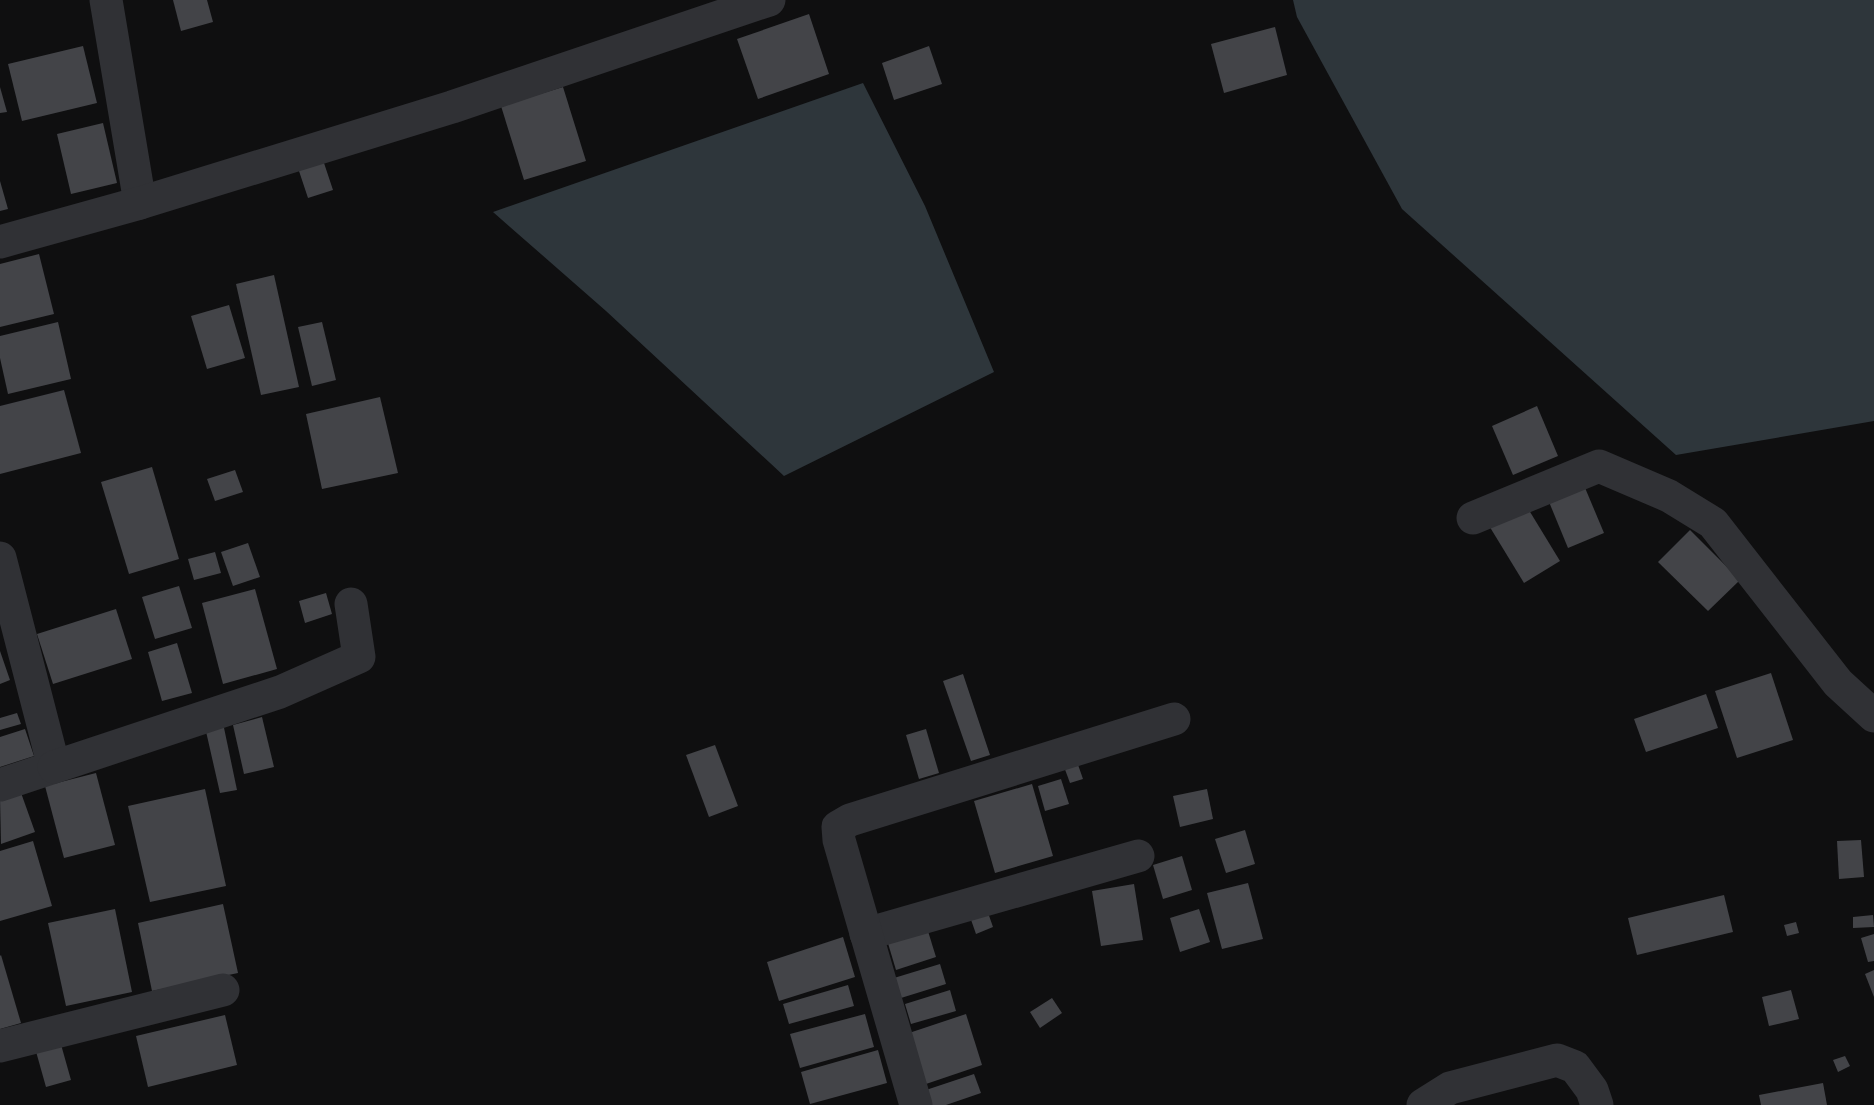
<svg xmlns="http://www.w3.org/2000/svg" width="1874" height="1105" font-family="'Nunito Sans',sans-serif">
  <rect width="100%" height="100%" fill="#0f0f10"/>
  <g fill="#2e363b">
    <polygon points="1293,0 1874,0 1874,421 1676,455 1402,209 1297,17"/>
    <polygon points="863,83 925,206 994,372 784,476 606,311 493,212"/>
  </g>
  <g fill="#434448">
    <polygon points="173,0 207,0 213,22 181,31"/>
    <polygon points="809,14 829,74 758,99 737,39"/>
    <polygon points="1275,27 1287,75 1224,93 1211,44"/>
    <polygon points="83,46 97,103 22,121 8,64"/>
    <polygon points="929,46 942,84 894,100 882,63"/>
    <polygon points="0,87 7,112 0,113"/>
    <polygon points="563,87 586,161 524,180 501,106"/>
    <polygon points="103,123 117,183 71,194 57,134"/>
    <polygon points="323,160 333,190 308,198 298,168"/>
    <polygon points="0,181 8,209 0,211"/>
    <polygon points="39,254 54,314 0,327 0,264"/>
    <polygon points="274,275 299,387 261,395 236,284"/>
    <polygon points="229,305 245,358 207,369 191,316"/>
    <polygon points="58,322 71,379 8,394 0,358 0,336"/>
    <polygon points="322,322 336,380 312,386 298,327"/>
    <polygon points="64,390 81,453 0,474 0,406"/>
    <polygon points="380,397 398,473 322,489 306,414"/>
    <polygon points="1537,406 1558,456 1513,475 1492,426"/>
    <polygon points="152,467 179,559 129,574 101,482"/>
    <polygon points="235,470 243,492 215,501 207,479"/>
    <polygon points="1583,483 1604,533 1568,548 1547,497"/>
    <polygon points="1524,502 1560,561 1524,583 1488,524"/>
    <polygon points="1690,530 1740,580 1708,611 1658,562"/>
    <polygon points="248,543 260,577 233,586 221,552"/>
    <polygon points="215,552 221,573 194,580 188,559"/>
    <polygon points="179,586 192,628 155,639 142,597"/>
    <polygon points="255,589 277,669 223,684 202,603"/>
    <polygon points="326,593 332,614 305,623 299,601"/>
    <polygon points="116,609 132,659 53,684 37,634"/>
    <polygon points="177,643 192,693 162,701 148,652"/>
    <polygon points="0,651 10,680 0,684"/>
    <polygon points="1771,673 1793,740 1737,758 1715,691"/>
    <polygon points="963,674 990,755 971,761 943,681"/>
    <polygon points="1706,694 1718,728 1646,752 1634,719"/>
    <polygon points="17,713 21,724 0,730 0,718"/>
    <polygon points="262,717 274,767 244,774 233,725"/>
    <polygon points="223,723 237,790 220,793 205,727"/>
    <polygon points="25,729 34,756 0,767 0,737"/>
    <polygon points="926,729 939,773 919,779 906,735"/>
    <polygon points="715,745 738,806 709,817 686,755"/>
    <polygon points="1076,759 1083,779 1070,783 1063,764"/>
    <polygon points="96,773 115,845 64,858 45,786"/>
    <polygon points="1061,779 1069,804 1045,811 1038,786"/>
    <polygon points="1032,784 1053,856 995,873 974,801"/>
    <polygon points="205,789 226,886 150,902 128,806"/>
    <polygon points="1207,789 1213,819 1180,827 1173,796"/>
    <polygon points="20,790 35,832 1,844 0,797"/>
    <polygon points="1245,830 1255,864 1226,873 1215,839"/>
    <polygon points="1861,840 1864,877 1839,879 1837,841"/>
    <polygon points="33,841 52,906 0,921 0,851"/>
    <polygon points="1182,856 1192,890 1163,899 1153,865"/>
    <polygon points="1248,883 1263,939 1222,949 1207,893"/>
    <polygon points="1134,884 1143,940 1101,946 1092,891"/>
    <polygon points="1724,895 1733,932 1637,955 1628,918"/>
    <polygon points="223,904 238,973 152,991 138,923"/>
    <polygon points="986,907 993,927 976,934 969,914"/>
    <polygon points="115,909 132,992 66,1006 48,923"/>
    <polygon points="1199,909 1210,942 1180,952 1170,918"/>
    <polygon points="1873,915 1874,927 1853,928 1853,917"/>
    <polygon points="1796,922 1799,933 1787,936 1784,925"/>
    <polygon points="927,928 936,957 896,970 887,940"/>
    <polygon points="1874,934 1874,961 1868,962 1861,938"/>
    <polygon points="843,937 855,977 779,1001 767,962"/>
    <polygon points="1,955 21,1023 0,1029 0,956"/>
    <polygon points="940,964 946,984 901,998 894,978"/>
    <polygon points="1874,970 1874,997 1865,974"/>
    <polygon points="848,985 854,1006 789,1024 783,1004"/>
    <polygon points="950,990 956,1011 911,1024 905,1004"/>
    <polygon points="1791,990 1799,1019 1769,1026 1762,997"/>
    <polygon points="1052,998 1062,1013 1040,1028 1030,1012"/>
    <polygon points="865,1014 874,1047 800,1068 790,1034"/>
    <polygon points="966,1014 982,1065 926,1084 909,1033"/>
    <polygon points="225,1015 237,1065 148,1087 136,1036"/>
    <polygon points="60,1041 71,1080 46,1087 35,1048"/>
    <polygon points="878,1050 887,1083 810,1104 801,1072"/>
    <polygon points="1845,1056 1850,1066 1838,1072 1833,1060"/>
    <polygon points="974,1074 981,1093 946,1105 928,1105 923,1091"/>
    <polygon points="1823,1083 1827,1105 1761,1105 1759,1095"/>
  </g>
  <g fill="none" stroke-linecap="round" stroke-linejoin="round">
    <g stroke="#303135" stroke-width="33">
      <polyline points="106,0 140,203"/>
      <polyline points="0,242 140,203 452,107 769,0"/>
      <polyline points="1473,518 1599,466 1669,496 1713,523 1838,683 1874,716"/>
      <polyline points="0,558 54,767 0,785"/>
      <polyline points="54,767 280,692 359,657 351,604"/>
      <polyline points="866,934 1138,856"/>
      <polyline points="0,1046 223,990"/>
      <polyline points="916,1105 839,840 838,827 850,820 1174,719"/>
      <polyline points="1423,1105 1450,1088 1557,1060 1575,1067 1592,1090 1597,1105"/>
    </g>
  </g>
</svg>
